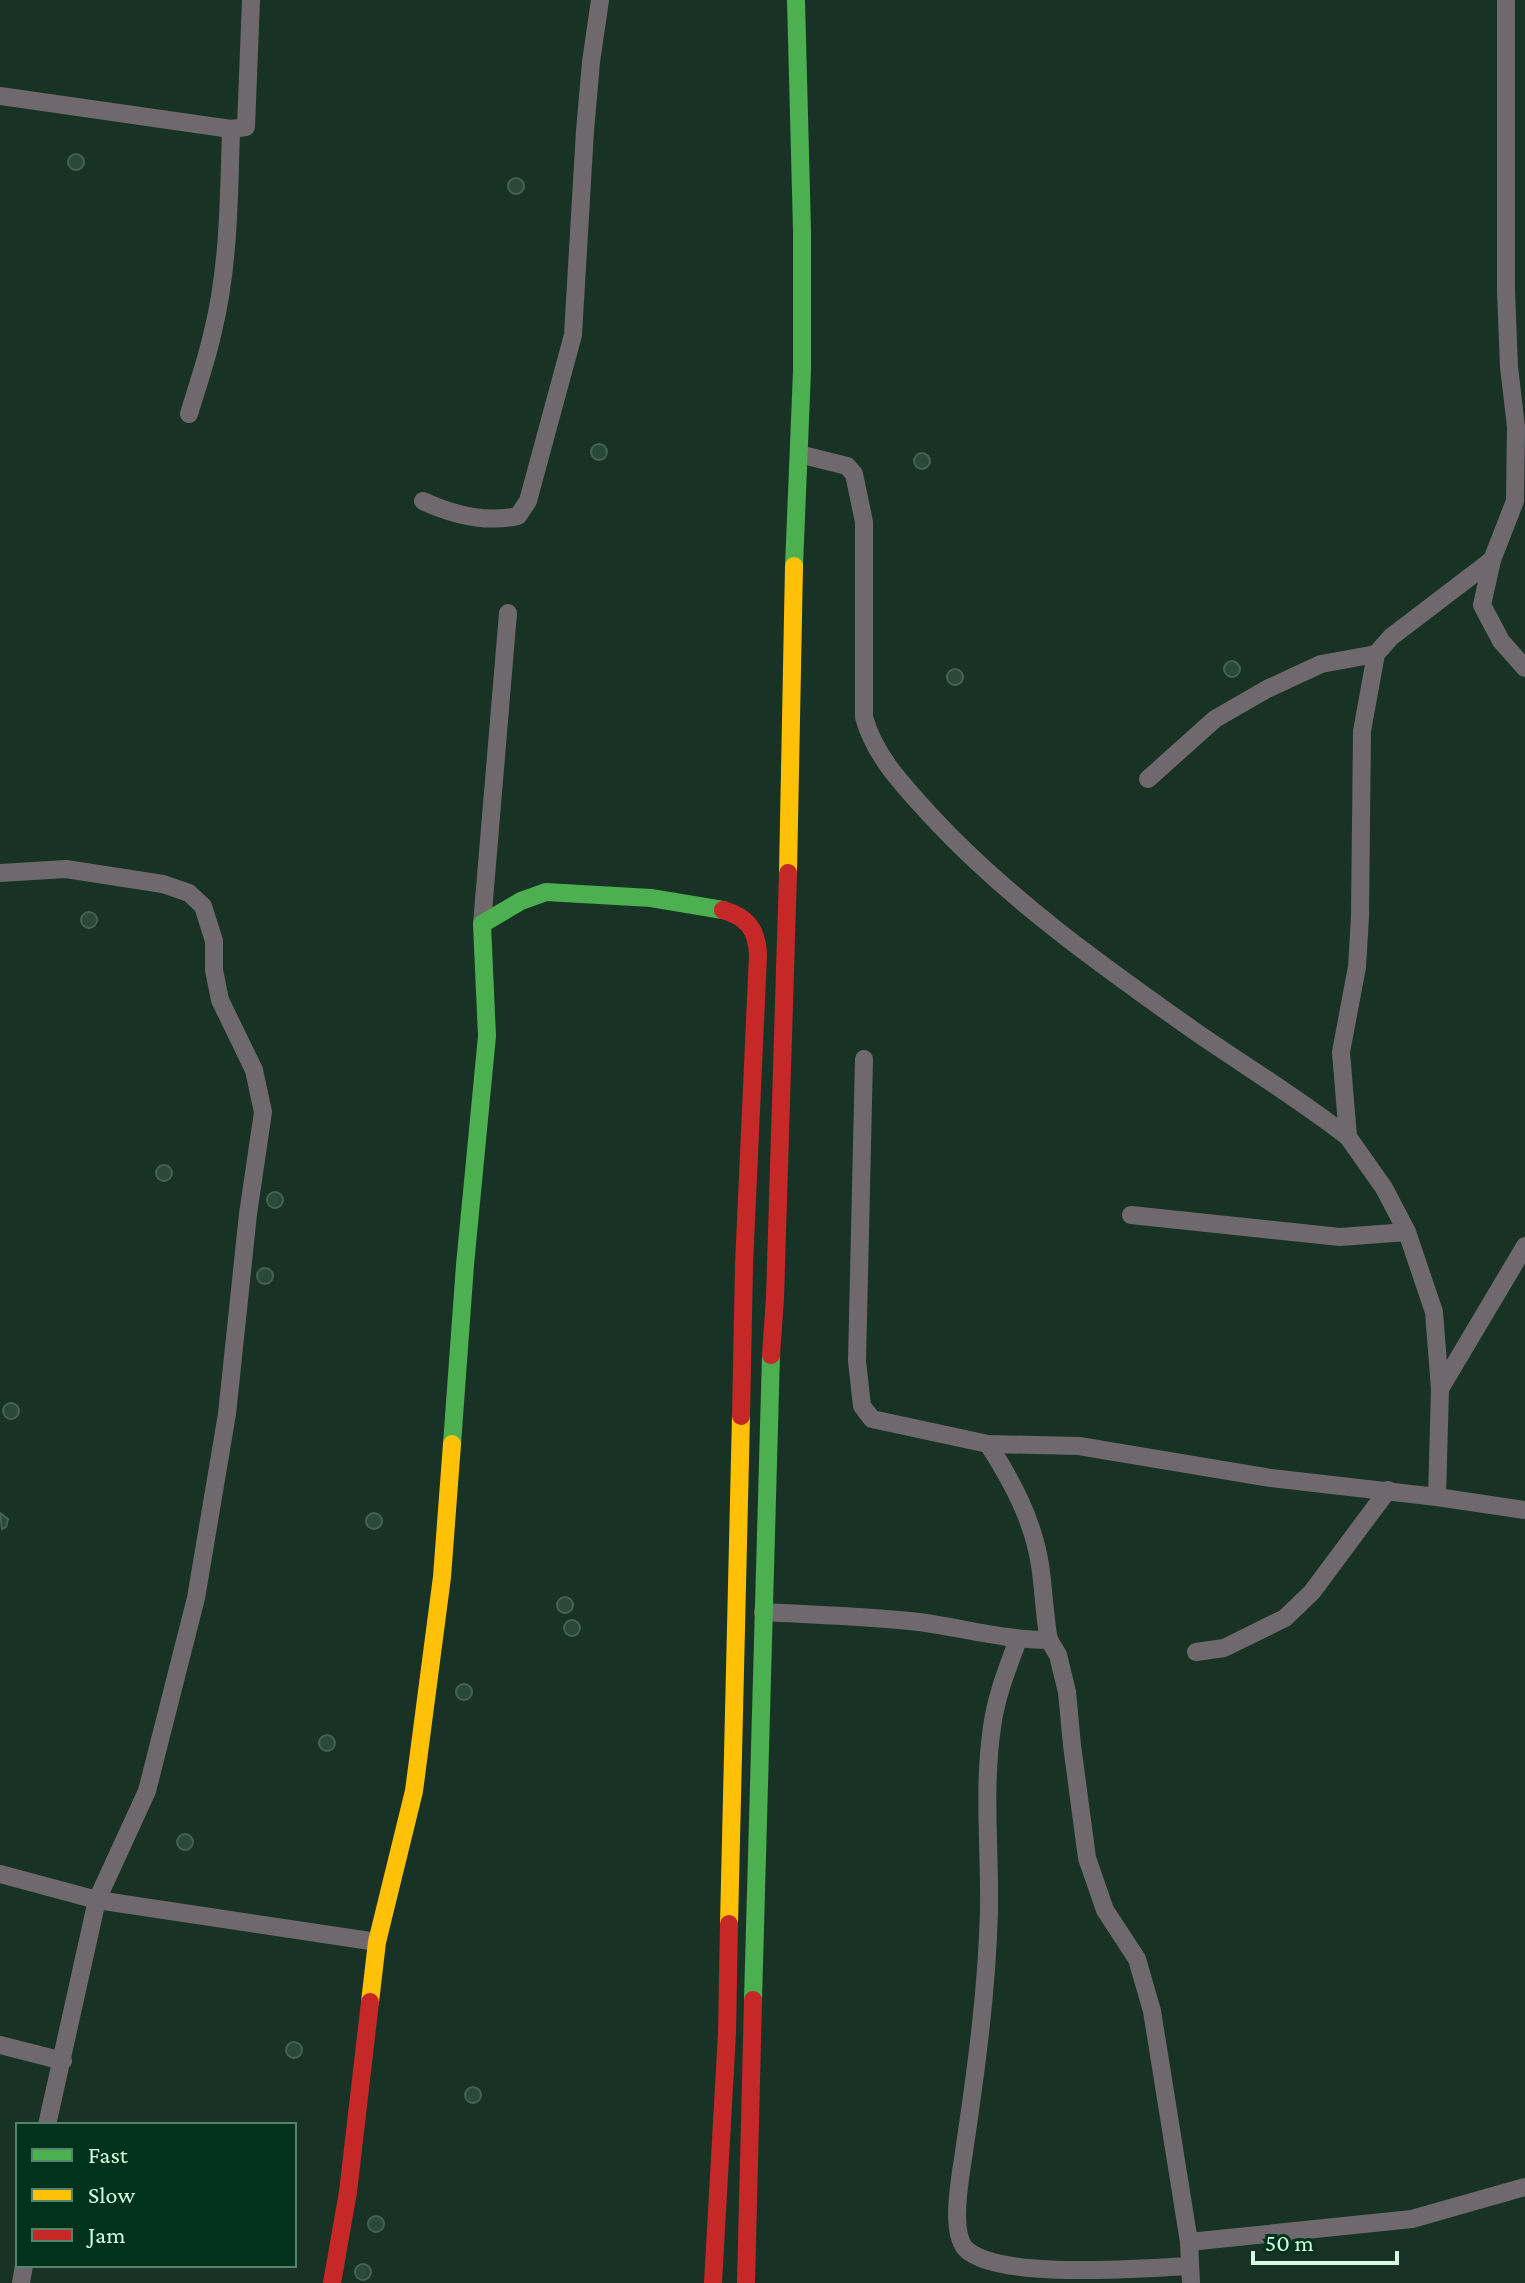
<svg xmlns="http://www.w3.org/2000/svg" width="1525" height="2283" font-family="'Crimson Pro',serif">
  <rect width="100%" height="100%" fill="#183225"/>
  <g fill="#2b493a" stroke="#456152" stroke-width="2">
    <circle cx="76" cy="162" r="8"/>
    <circle cx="516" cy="186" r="8"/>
    <circle cx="599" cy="452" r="8"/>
    <circle cx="922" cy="461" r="8"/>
    <circle cx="1232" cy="669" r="8"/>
    <circle cx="955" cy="677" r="8"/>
    <circle cx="89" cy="920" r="8"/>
    <circle cx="164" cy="1173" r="8"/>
    <circle cx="275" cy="1200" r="8"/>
    <circle cx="265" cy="1276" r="8"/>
    <circle cx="11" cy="1411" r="8"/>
    <circle cx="374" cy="1521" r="8"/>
    <polygon points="0,1513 8,1519 6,1527 2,1529"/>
    <circle cx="565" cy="1605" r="8"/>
    <circle cx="572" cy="1628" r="8"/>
    <circle cx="464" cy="1692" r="8"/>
    <circle cx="327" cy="1743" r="8"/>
    <circle cx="185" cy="1842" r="8"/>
    <circle cx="294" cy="2050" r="8"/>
    <circle cx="473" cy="2095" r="8"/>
    <circle cx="376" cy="2224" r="8"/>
    <circle cx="363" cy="2272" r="8"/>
  </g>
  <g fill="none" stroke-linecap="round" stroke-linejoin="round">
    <g stroke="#6f696e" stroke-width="18">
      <polyline points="0,96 231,129 246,127 251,0"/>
      <path d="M 189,414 C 197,387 207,359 213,331 C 229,266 229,196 231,129"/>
      <path d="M 799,454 L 847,466 L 854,474 L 864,522 L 864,717 C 875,757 904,786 931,816 C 1008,899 1101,965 1193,1030 C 1245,1066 1298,1098 1348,1137"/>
      <path d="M 423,501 C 453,515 486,523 518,516 L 528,501 L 573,335 L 585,131 L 591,62 L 600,0"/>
      <polyline points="1492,560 1482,605 1501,641 1525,668"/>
      <polyline points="1148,779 1215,719 1267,689 1321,664 1376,654"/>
      <polyline points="0,873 66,869 163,884 189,893 203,906 214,941 214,970 220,1000 254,1070 263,1112 248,1214 227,1414 196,1598 147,1791 97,1900 47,2125"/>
      <polyline points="482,924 508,613"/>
      <polyline points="864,1059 857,1361 862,1406 872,1419 988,1444 1079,1446 1271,1478 1437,1497 1440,1389 1434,1312 1407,1232 1384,1188 1348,1137 1341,1052 1357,967 1360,917 1362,731 1376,654 1391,637 1492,560 1515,501 1516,427 1509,367 1506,291 1506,0"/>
      <polyline points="1131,1215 1340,1237 1407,1232"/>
      <polyline points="1440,1389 1525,1246"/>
      <path d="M 988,1444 C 1012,1481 1033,1520 1040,1565 C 1044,1590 1044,1615 1049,1640"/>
      <polyline points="1437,1497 1525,1510"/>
      <path d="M 763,1612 C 815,1615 868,1616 919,1622 C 963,1628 1005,1640 1049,1640 L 1058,1655 L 1067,1692 L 1072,1745 L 1087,1858 L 1105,1910 L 1137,1959 L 1152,2011 L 1189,2242 L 1191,2283"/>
      <path d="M 1018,1640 C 1007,1669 996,1697 992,1727 C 983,1788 990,1849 989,1910 C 987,1991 976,2071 964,2152 C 961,2174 948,2236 968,2251 C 1006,2280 1141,2268 1190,2266"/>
      <polyline points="1196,1652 1224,1648 1285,1618 1312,1592 1388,1490"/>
      <polyline points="0,1874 97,1900 377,1942"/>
      <polyline points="0,2045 63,2061"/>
      <polyline points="1189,2242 1412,2219 1525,2187"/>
      <polyline points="21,2283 24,2265"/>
    </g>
    <g stroke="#4caf50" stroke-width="18">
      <polyline points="794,566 802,371 802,230 796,0"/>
      <polyline points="452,1444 465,1265 487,1036 482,924 521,901 546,892 651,898 723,910"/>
      <polyline points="753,2000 771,1355"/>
    </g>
    <g stroke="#ffc107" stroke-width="18">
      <polyline points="788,873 794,566"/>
      <polyline points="729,1924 741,1416"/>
      <polyline points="370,2002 377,1942 414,1791 442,1577 452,1444"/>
    </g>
    <g stroke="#c62828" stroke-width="18">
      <path d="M 723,910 C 748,917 757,930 758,955 L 744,1265 L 741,1416"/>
      <polyline points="771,1355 775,1298 788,873"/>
      <polyline points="332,2283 348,2192 370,2002"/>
      <polyline points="713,2283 727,2033 729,1924"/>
      <polyline points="746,2283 753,2000"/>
    </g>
  </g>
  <rect x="16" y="2123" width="280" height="144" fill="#01321b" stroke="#55826a" stroke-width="2"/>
  <rect x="32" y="2149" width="40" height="12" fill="#4caf50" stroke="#55826a" stroke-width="2"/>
  <text x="88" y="2163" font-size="24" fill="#d2fbe1">Fast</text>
  <rect x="32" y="2189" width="40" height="12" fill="#ffc107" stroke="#55826a" stroke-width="2"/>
  <text x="88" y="2203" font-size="24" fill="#d2fbe1">Slow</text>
  <rect x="32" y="2229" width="40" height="12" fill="#c62828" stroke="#55826a" stroke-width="2"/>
  <text x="88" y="2243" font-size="24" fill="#d2fbe1">Jam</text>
  <path d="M1253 2251v12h144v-12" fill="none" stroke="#d2fbe1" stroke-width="4"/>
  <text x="1265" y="2251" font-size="24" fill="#d2fbe1" stroke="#01321b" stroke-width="6" paint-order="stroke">50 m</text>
</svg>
